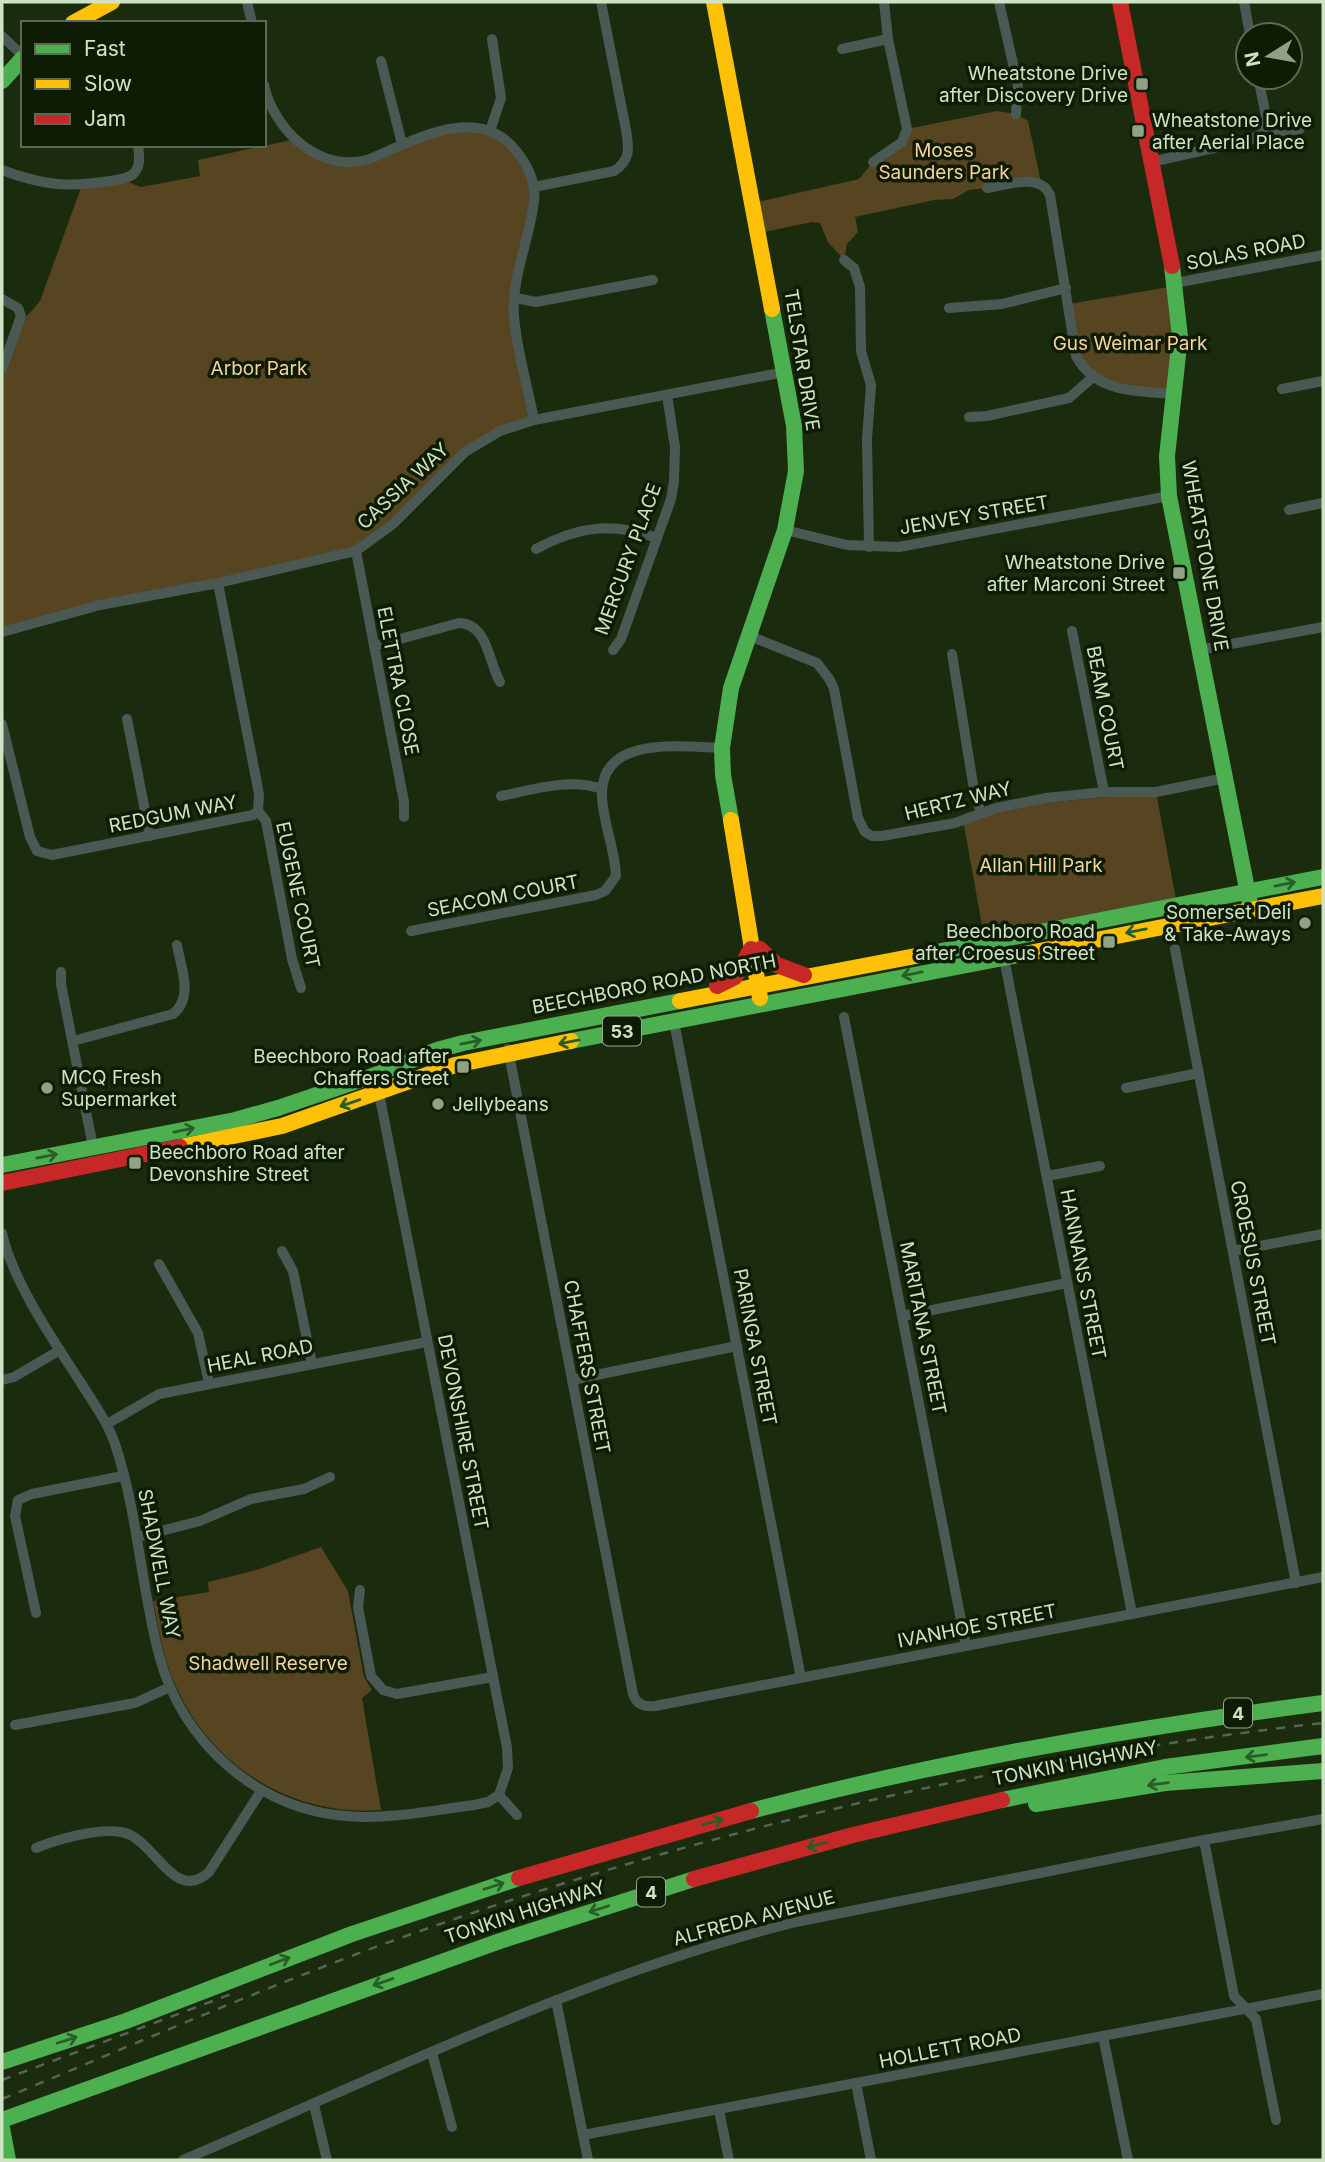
<svg xmlns="http://www.w3.org/2000/svg" width="1325" height="2162" font-family="Inter,sans-serif">
  <rect width="100%" height="100%" fill="#1a2c0d"/>
  <g fill="#574421">
    <polygon points="997,111 1016,114 1028,121 1041,182 969,190 953,199 934,200 855,217 858,232 847,244 844,260 828,242 820,223 812,222 759,233 753,203 859,179 873,162 902,142 907,129"/>
    <polygon points="467,127 503,138 534,187 515,298 534,420 489,436 367,544 2,632 2,369 20,324 40,301 82,185 120,179 141,187 200,176 198,160 296,139 345,163"/>
    <polygon points="1175,286 1173,394 1118,389 1080,364 1069,304"/>
    <polygon points="1156,792 1177,905 985,942 963,820 996,808"/>
    <path d="M 321,1547 L 348,1591 L 364,1677 L 372,1690 L 362,1698 L 381,1810 C 292,1817 210,1766 175,1684 C 163,1658 159,1629 153,1601 L 209,1592 L 208,1582 L 253,1571 Z"/>
  </g>
  <g fill="none" stroke-linecap="round" stroke-linejoin="round">
    <g stroke="#4b5954" stroke-width="10">
      <polyline points="247,2 252,23"/>
      <polyline points="999,2 1018,86 1016,114"/>
      <polyline points="1244,2 1250,35"/>
      <polyline points="2,36 23,56"/>
      <polyline points="842,49 888,39"/>
      <polyline points="381,61 402,144"/>
      <polyline points="1258,77 1266,116 1265,129"/>
      <path d="M 264,85 C 274,130 318,172 367,160 C 412,142 478,101 517,152 C 528,166 536,183 534,201 C 530,238 511,279 514,316 C 516,347 528,388 534,420"/>
      <polyline points="490,131 501,98 492,39"/>
      <polyline points="873,162 902,142 907,129 888,39 884,2"/>
      <polyline points="1151,162 1250,140 1258,136 1265,129 1273,133 1300,129"/>
      <path d="M 2,170 C 42,185 67,188 110,181 C 118,180 130,179 135,172 C 141,165 139,154 138,145"/>
      <path d="M 534,187 L 614,171 C 631,160 629,148 626,130 L 601,2"/>
      <path d="M 987,188 C 1007,185 1040,172 1050,195 L 1076,356 C 1096,393 1136,391 1173,394"/>
      <polyline points="844,260 854,268 860,287 861,351 871,385 867,439 869,547"/>
      <polyline points="1175,283 1323,255"/>
      <polyline points="515,298 536,302 653,280"/>
      <polyline points="2,299 18,308 21,316 2,369"/>
      <polyline points="949,308 1002,304 1066,288"/>
      <polyline points="1282,389 1323,381"/>
      <polyline points="969,417 987,416 1069,398 1093,377"/>
      <polyline points="1289,510 1323,503"/>
      <polyline points="785,530 847,545 899,547 1169,496"/>
      <path d="M 536,549 C 579,526 611,522 657,538"/>
      <polyline points="356,551 404,802 404,817"/>
      <polyline points="1072,631 1104,792"/>
      <polyline points="2,632 100,605 218,583 356,551 393,524 465,452 500,431 534,420 785,372"/>
      <polyline points="750,636 817,663 830,680 834,689 858,818 865,832 872,836 882,836 955,823 996,808 1046,798 1104,792 1156,792 1225,778"/>
      <path d="M 374,646 L 459,623 C 488,624 488,661 500,682"/>
      <polyline points="613,650 621,639 671,499 674,481 675,447 667,395"/>
      <polyline points="1199,650 1323,627"/>
      <polyline points="952,654 974,790 981,813"/>
      <polyline points="127,719 150,836"/>
      <polyline points="2,724 30,837 37,851 52,855 253,815 258,811 259,794 218,583"/>
      <path d="M 501,796 C 535,789 569,778 602,789"/>
      <polyline points="258,811 266,821 292,959 301,988"/>
      <path d="M 411,931 L 596,895 L 605,891 L 616,876 C 615,849 603,823 602,796 C 600,734 683,747 722,748"/>
      <polyline points="1175,949 1296,1583"/>
      <polyline points="1003,953 1132,1614"/>
      <polyline points="61,972 61,984 93,1147"/>
      <polyline points="844,1017 966,1646"/>
      <polyline points="674,1022 801,1678"/>
      <path d="M 73,1041 L 173,1014 C 194,997 181,968 177,945"/>
      <path d="M 508,1049 L 633,1694 C 637,1705 644,1707 655,1706 L 1323,1577"/>
      <polyline points="378,1088 507,1748 508,1768 499,1795"/>
      <polyline points="1126,1088 1199,1073"/>
      <polyline points="1047,1176 1100,1166"/>
      <path d="M 2,1233 C 13,1282 53,1340 81,1383 C 94,1404 109,1424 116,1447 C 138,1515 141,1587 159,1655 C 182,1742 256,1809 347,1816 C 389,1820 433,1810 474,1805 L 488,1802 L 499,1795"/>
      <polyline points="282,1251 293,1271 312,1364"/>
      <polyline points="1233,1251 1323,1234"/>
      <polyline points="159,1264 198,1333 209,1383"/>
      <polyline points="902,1316 1067,1283"/>
      <polyline points="2,1380 14,1377 60,1350"/>
      <polyline points="572,1380 737,1346"/>
      <polyline points="107,1424 159,1394 427,1342"/>
      <polyline points="138,1537 200,1521 251,1499 304,1489 330,1477"/>
      <polyline points="360,1590 358,1607 371,1676 383,1690 397,1694 493,1677"/>
      <polyline points="36,1613 15,1516 18,1500 32,1494 123,1476"/>
      <polyline points="15,1725 135,1703 170,1687"/>
      <polyline points="499,1795 517,1815"/>
      <polyline points="1204,1840 1234,1996 1256,2019 1276,2120"/>
      <path d="M 36,1848 C 58,1839 98,1828 121,1832 C 155,1837 173,1905 209,1872 L 261,1791"/>
      <polyline points="556,2000 588,2160"/>
      <polyline points="1103,2036 1128,2160"/>
      <polyline points="432,2053 452,2127"/>
      <polyline points="856,2083 871,2160"/>
      <polyline points="314,2105 327,2160"/>
      <polyline points="719,2110 729,2160"/>
      <polyline points="583,2135 1323,1994"/>
      <path d="M 183,2160 C 384,2075 583,1975 796,1922 L 1204,1840 L 1323,1819"/>
    </g>
    <g stroke="#4caf50" stroke-width="16">
      <polyline points="2,81 23,58"/>
      <polyline points="1172,266 1180,337 1167,456 1169,496 1251,909"/>
      <polyline points="731,820 723,775 722,748 731,688 785,530 796,471 794,426 772,309"/>
      <polyline points="926,954 1323,877"/>
      <polyline points="571,1041 1034,952"/>
      <polyline points="2,1165 235,1120 278,1108 375,1075 437,1050 463,1043 680,1001"/>
      <polyline points="1002,1800 1165,1767 1323,1746"/>
      <polyline points="1036,1804 1165,1783 1323,1771"/>
      <path d="M 751,1811 C 939,1761 1130,1728 1323,1703"/>
      <polyline points="2,2062 126,2021 352,1934 519,1878"/>
      <polyline points="2,2120 500,1941 694,1879"/>
      <polyline points="2,2128 8,2160"/>
    </g>
    <g stroke="#ffc107" stroke-width="16">
      <polyline points="714,2 772,309"/>
      <polyline points="73,23 112,2"/>
      <polyline points="731,820 760,998"/>
      <polyline points="1034,952 1323,896"/>
      <polyline points="680,1001 926,954"/>
      <polyline points="180,1147 282,1126 455,1065 571,1041"/>
    </g>
    <g stroke="#c62828" stroke-width="16">
      <polyline points="1120,2 1172,266"/>
      <polyline points="760,949 777,965 804,975"/>
      <polyline points="717,986 735,977 751,949"/>
      <polyline points="2,1183 180,1147"/>
      <polyline points="519,1878 751,1811"/>
      <polyline points="694,1879 853,1835 1002,1800"/>
    </g>
    <g stroke="#566455" stroke-width="2.5" stroke-dasharray="9 9" stroke-linecap="butt">
      <polyline points="2,2080 234,1993"/>
      <path d="M 2,2099 C 128,2047 253,1992 381,1945 C 684,1835 1002,1759 1323,1723"/>
    </g>
  </g>
  <defs><path id="oneway-shaft" d="M-6 0H5M1.5-3L5.5 0L1.5 3" fill="none" stroke-width="1.6" stroke-linecap="round" stroke-linejoin="round" transform="scale(1.75)"/></defs>
  <g stroke="#2a5e27">
    <use href="#oneway-shaft" transform="translate(1285 884) rotate(-11)"/>
    <use href="#oneway-shaft" transform="translate(1136 931) rotate(169)"/>
    <use href="#oneway-shaft" transform="translate(912 974) rotate(169)"/>
    <use href="#oneway-shaft" transform="translate(471 1042) rotate(-11)"/>
    <use href="#oneway-shaft" transform="translate(569 1042) rotate(169)"/>
    <use href="#oneway-shaft" transform="translate(350 1103) rotate(161)"/>
    <use href="#oneway-shaft" transform="translate(184 1130) rotate(-11)"/>
    <use href="#oneway-shaft" transform="translate(47 1156) rotate(-11)"/>
    <use href="#oneway-shaft" transform="translate(1256 1756) rotate(173)"/>
    <use href="#oneway-shaft" transform="translate(1158 1784) rotate(172)"/>
    <use href="#oneway-shaft" transform="translate(713 1822) rotate(-15)"/>
    <use href="#oneway-shaft" transform="translate(817 1845) rotate(164)"/>
    <use href="#oneway-shaft" transform="translate(494 1886) rotate(-18)"/>
    <use href="#oneway-shaft" transform="translate(599 1909) rotate(162)"/>
    <use href="#oneway-shaft" transform="translate(280 1961) rotate(-21)"/>
    <use href="#oneway-shaft" transform="translate(383 1982) rotate(161)"/>
    <use href="#oneway-shaft" transform="translate(67 2040) rotate(-18)"/>
  </g>
  <g fill="#8fa284" stroke="#0e1c05" stroke-width="2.5">
    <rect x="1135" y="77" width="14" height="14" rx="3.5"/>
    <rect x="1131" y="124" width="14" height="14" rx="3.5"/>
    <rect x="1172" y="566" width="14" height="14" rx="3.5"/>
    <circle cx="1305" cy="923" r="7"/>
    <rect x="1102" y="935" width="14" height="14" rx="3.5"/>
    <rect x="456" y="1060" width="14" height="14" rx="3.5"/>
    <circle cx="47" cy="1088" r="7"/>
    <circle cx="438" cy="1104" r="7"/>
    <rect x="128" y="1156" width="14" height="14" rx="3.5"/>
  </g>
  <g text-anchor="middle" dominant-baseline="central" stroke-width="7" stroke-linejoin="round" paint-order="stroke">
    <g fill="#0e1c05" stroke="#94a78b" stroke-width="2">
      <rect x="603" y="1016.5" width="38" height="29" rx="5"/>
      <rect x="1224" y="1698.5" width="28" height="29" rx="5"/>
      <rect x="637" y="1877.5" width="28" height="29" rx="5"/>
    </g>
    <g font-size="18" font-weight="bold" fill="#cee2c4">
      <text x="622" y="1031">53</text>
      <text x="1238" y="1713">4</text>
      <text x="651" y="1892">4</text>
    </g>
    <g font-size="19" fill="#cee2c4" stroke="#0e1c05" text-anchor="end">
      <text x="1128" y="73">Wheatstone Drive<tspan x="1128" dy="22">after Discovery Drive</tspan></text>
      <text x="1152" y="120" text-anchor="start">Wheatstone Drive<tspan x="1152" dy="22">after Aerial Place</tspan></text>
      <text x="1165" y="562">Wheatstone Drive<tspan x="1165" dy="22">after Marconi Street</tspan></text>
      <text x="1291" y="912">Somerset Deli<tspan x="1291" dy="22">&amp; Take-Aways</tspan></text>
      <text x="1095" y="931">Beechboro Road<tspan x="1095" dy="22">after Croesus Street</tspan></text>
      <text x="449" y="1056">Beechboro Road after<tspan x="449" dy="22">Chaffers Street</tspan></text>
      <text x="61" y="1077" text-anchor="start">MCQ Fresh<tspan x="61" dy="22">Supermarket</tspan></text>
      <text x="452" y="1104" text-anchor="start">Jellybeans</text>
      <text x="149" y="1152" text-anchor="start">Beechboro Road after<tspan x="149" dy="22">Devonshire Street</tspan></text>
    </g>
    <g font-size="19" fill="#f5d19f" stroke="#0e1c05">
      <text x="944" y="150">Moses<tspan x="944" dy="22">Saunders Park</tspan></text>
      <text x="1130" y="343">Gus Weimar Park</text>
      <text x="259" y="368">Arbor Park</text>
      <text x="1041" y="865">Allan Hill Park</text>
      <text x="268" y="1663">Shadwell Reserve</text>
    </g>
    <g font-size="19" fill="#cee2c4" stroke="#0e1c05">
      <text transform="translate(1246 252) rotate(-11)">SOLAS ROAD</text>
      <text transform="translate(802 360) rotate(81)">TELSTAR DRIVE</text>
      <text transform="translate(403 486) rotate(-43)">CASSIA WAY</text>
      <text transform="translate(974 515) rotate(-10)">JENVEY STREET</text>
      <text transform="translate(1205 556) rotate(80)">WHEATSTONE DRIVE</text>
      <text transform="translate(628 559) rotate(-70)">MERCURY PLACE</text>
      <text transform="translate(398 681) rotate(79)">ELETTRA CLOSE</text>
      <text transform="translate(1105 708) rotate(79)">BEAM COURT</text>
      <text transform="translate(958 801) rotate(-14)">HERTZ WAY</text>
      <text transform="translate(173 814) rotate(-11)">REDGUM WAY</text>
      <text transform="translate(298 895) rotate(78)">EUGENE COURT</text>
      <text transform="translate(503 896) rotate(-11)">SEACOM COURT</text>
      <text transform="translate(654 984) rotate(-11)">BEECHBORO ROAD NORTH</text>
      <text transform="translate(1253 1263) rotate(79)">CROESUS STREET</text>
      <text transform="translate(1083 1274) rotate(79)">HANNANS STREET</text>
      <text transform="translate(923 1328) rotate(79)">MARITANA STREET</text>
      <text transform="translate(755 1347) rotate(79)">PARINGA STREET</text>
      <text transform="translate(260 1356) rotate(-11)">HEAL ROAD</text>
      <text transform="translate(587 1367) rotate(79)">CHAFFERS STREET</text>
      <text transform="translate(463 1432) rotate(79)">DEVONSHIRE STREET</text>
      <text transform="translate(159 1564) rotate(79)">SHADWELL WAY</text>
      <text transform="translate(977 1626) rotate(-11)">IVANHOE STREET</text>
      <text transform="translate(1075 1763) rotate(-11)">TONKIN HIGHWAY</text>
      <text transform="translate(525 1912) rotate(-18)">TONKIN HIGHWAY</text>
      <text transform="translate(754 1918) rotate(-15)">ALFREDA AVENUE</text>
      <text transform="translate(950 2048) rotate(-11)">HOLLETT ROAD</text>
    </g>
  </g>
  <rect width="1325" height="2162" fill="none" stroke="#cee2c4" stroke-width="7"/>
  <rect x="21" y="21" width="245" height="126" fill="#0e1c05" stroke="#5b6b51" stroke-width="2"/>
  <rect x="35" y="44" width="35" height="10" fill="#4caf50" stroke="#5b6b51" stroke-width="2"/>
  <text x="84" y="56" font-size="21" fill="#cee2c4">Fast</text>
  <rect x="35" y="79" width="35" height="10" fill="#ffc107" stroke="#5b6b51" stroke-width="2"/>
  <text x="84" y="91" font-size="21" fill="#cee2c4">Slow</text>
  <rect x="35" y="114" width="35" height="10" fill="#c62828" stroke="#5b6b51" stroke-width="2"/>
  <text x="84" y="126" font-size="21" fill="#cee2c4">Jam</text>
  <g transform="translate(1269 56) rotate(259)"><circle r="33" fill="#0e1c05" stroke="#5b6b51" stroke-width="2"/>
  <path d="M0-5L12 26L0 18L-12 26Z" fill="#8fa284"/>
  <text y="-10" font-size="19" font-weight="bold" text-anchor="middle" fill="#cee2c4">N</text>
  </g>
</svg>
